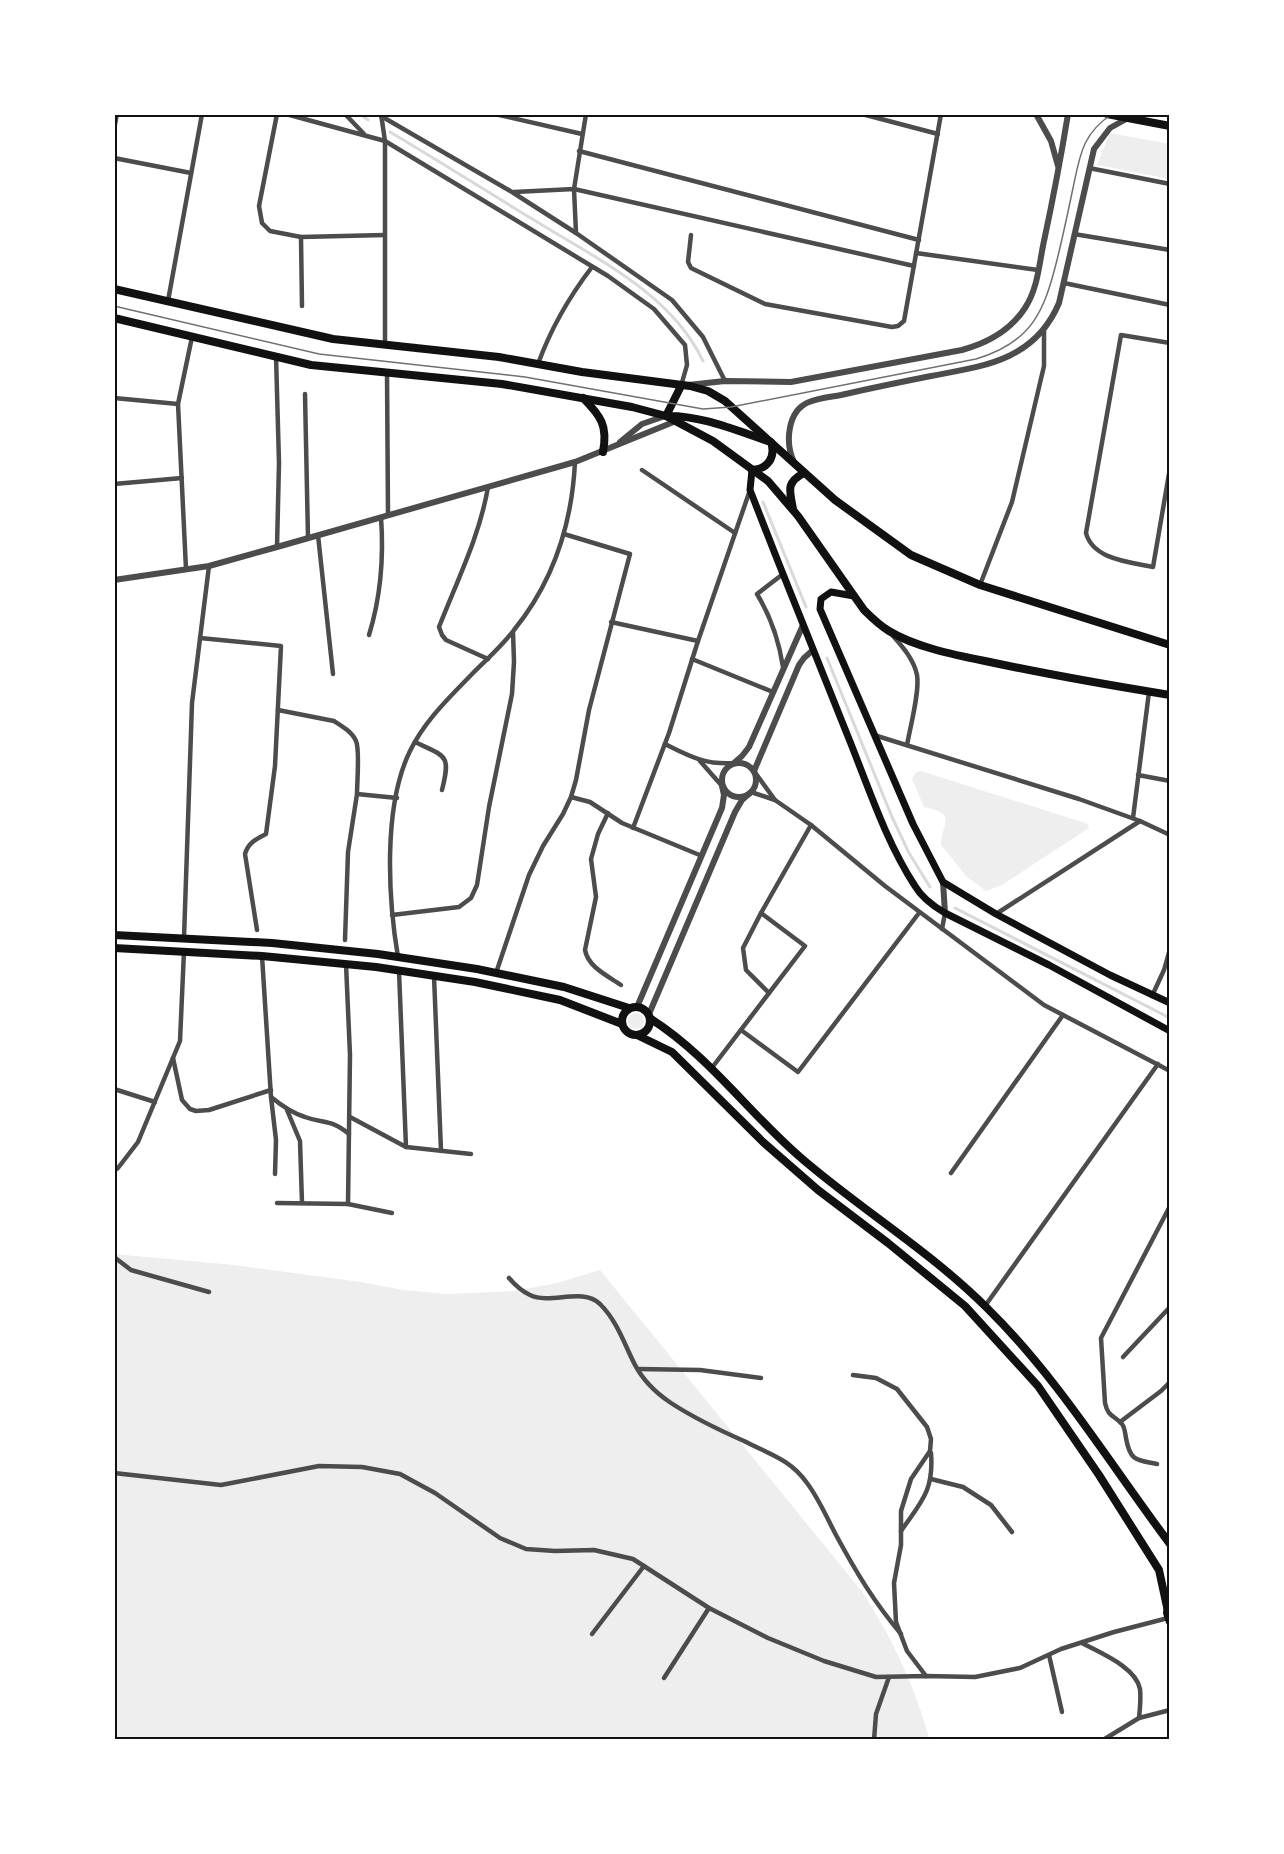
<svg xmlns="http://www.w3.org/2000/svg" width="1284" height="1854" font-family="'Space Grotesk',sans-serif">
  <rect width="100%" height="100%" fill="#fff"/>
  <g fill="#eee">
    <polygon points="1110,133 1170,144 1170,179 1097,165"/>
    <path d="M 921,771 L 1085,823 L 1088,824 L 1089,828 L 1002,885 L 986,891 L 966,876 L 941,845 C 941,823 959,814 924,807 L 912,779 L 916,772 Z"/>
    <circle cx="636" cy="1021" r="8"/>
    <path d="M 114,1254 L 234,1265 L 361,1282 L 403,1290 L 446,1294 L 513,1291 L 557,1283 L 600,1270 L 860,1589 C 892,1636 914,1685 930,1740 L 114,1740 Z"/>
  </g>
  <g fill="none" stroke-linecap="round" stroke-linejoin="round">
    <g stroke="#d9d9d9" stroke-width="3">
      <polyline points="360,114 368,120"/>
      <path d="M 390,132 C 439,161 486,191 534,220 C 595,258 671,293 703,361"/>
      <polyline points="763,502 806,607"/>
      <polyline points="827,658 892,817 909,853 930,887"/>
      <polyline points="955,908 1170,1018"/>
    </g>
    <g stroke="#4c4c4c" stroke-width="4.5">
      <polyline points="277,114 259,206 262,223 270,231 301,237 385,235"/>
      <polyline points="286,114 385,141 608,276 654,309 685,345 687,365 681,386"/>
      <polyline points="345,114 364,134"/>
      <polyline points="381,114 385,141 385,345"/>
      <polyline points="495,114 582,134"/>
      <polyline points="862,114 938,134"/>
      <polyline points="381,116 512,192 576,233 672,300 703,337 725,381"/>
      <polyline points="114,129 117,114"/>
      <polyline points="579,151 919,240"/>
      <polyline points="114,158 191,173"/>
      <polyline points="1089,168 1170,184"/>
      <polyline points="514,192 574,189 914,266"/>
      <polyline points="576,233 574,189 586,114"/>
      <polyline points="1074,234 1170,250"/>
      <polyline points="691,235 688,262 691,268 765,304 892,327 898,326 904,321 941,114"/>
      <polyline points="301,237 302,306"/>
      <polyline points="916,253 1038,270"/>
      <polyline points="1064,283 1170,305"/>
      <polyline points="168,301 202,114"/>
      <path d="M 1170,343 L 1121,335 L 1086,533 C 1093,560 1131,562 1153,567 L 1170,468"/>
      <polyline points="276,356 279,463 277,547"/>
      <path d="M 538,364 C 551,328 569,297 592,267"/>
      <polyline points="387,372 388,515"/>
      <polyline points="305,394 308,538"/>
      <polyline points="114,398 178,404"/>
      <polyline points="642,470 735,533"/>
      <polyline points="114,484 182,478"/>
      <path d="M 488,487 C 480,535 457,581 439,627 L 442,635 L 446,640 L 488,659"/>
      <polyline points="318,535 333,674"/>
      <polyline points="186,569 178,404 192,337"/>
      <polyline points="980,585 1012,502 1044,366 1044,330"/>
      <polyline points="611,622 698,641"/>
      <path d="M 369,635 C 381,596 384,558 381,517"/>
      <path d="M 893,636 C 903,647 914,660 917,675 C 920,691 910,728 907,745"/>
      <path d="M 200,638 L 281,646 L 275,766 L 266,834 C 256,839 248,843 245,854 L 257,930"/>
      <polyline points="692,659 773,692"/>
      <path d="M 783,667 C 779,641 771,617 757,594 L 783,574"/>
      <path d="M 278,710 L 334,721 C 342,726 352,732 356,741 C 360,749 357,783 357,794 L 397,798"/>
      <polyline points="874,735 1079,799 1140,821"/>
      <path d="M 415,742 C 446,757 451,754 442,790"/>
      <path d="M 665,744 C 689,756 705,765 734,763"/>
      <polyline points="700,761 722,786"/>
      <polyline points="754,771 775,800"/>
      <polyline points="1138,775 1170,781"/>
      <polyline points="751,792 775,800 811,825 885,886 1044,1005 1170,1071"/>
      <polyline points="571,797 590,802 622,823 702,856"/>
      <path d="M 608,813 L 598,834 L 591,859 L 596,897 L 585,950 C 588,967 608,976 621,985"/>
      <polyline points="1133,818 1149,692"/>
      <polyline points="633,828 669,733 698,641 750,490"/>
      <polyline points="761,913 743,948 746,970 769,993"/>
      <polyline points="996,914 1140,821 1170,835"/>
      <polyline points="392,915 459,907 471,898 477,885 489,807 512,694 514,662 513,632"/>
      <polyline points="942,929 945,913"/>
      <polyline points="184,938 192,703 209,566"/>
      <polyline points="345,940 348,852 357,794"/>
      <polyline points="262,956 271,1097 276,1140 275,1174"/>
      <path d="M 398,957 C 388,898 383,806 410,751 C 425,720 450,697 473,673 C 487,659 502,646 514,630 C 553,582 572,523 575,462"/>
      <polyline points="346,964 350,1055 348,1204"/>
      <polyline points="399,971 406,1147"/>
      <polyline points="496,973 529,875 543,846 563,814 571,797 576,780 589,710 630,554 564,534"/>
      <polyline points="434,976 441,1151"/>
      <polyline points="1152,996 1164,970 1170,949"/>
      <polyline points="741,1030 798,1072 919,913"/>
      <polyline points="173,1058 182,1100 190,1109 196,1111 209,1110 271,1090"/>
      <polyline points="711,1069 805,946 761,913 811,825"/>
      <polyline points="114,1089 155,1102"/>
      <path d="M 271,1097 C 282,1106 292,1113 305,1117 C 324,1124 331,1119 349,1134"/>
      <polyline points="287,1110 300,1141 302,1203"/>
      <polyline points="350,1117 406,1147 471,1154"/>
      <polyline points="114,1171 118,1168 138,1142 180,1041 184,951"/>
      <polyline points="951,1173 1063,1015"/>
      <polyline points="277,1203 348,1204 392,1213"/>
      <polyline points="114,1257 131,1270 209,1292"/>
      <path d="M 509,1278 C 515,1285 521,1291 530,1295 C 551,1305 582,1287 600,1304 C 617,1321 624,1343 634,1363 C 642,1379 656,1393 671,1403 C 694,1418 719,1430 744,1441 C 769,1454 790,1459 807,1483 C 819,1499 827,1518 836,1535 C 856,1572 874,1602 901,1634"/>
      <polyline points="985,1306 1158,1064"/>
      <polyline points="1123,1357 1170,1307"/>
      <polyline points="638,1369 700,1370 761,1378"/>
      <polyline points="853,1375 876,1378 897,1389 927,1427 931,1439 930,1451 911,1479 901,1511 901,1545 894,1583 896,1622 907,1651 926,1676"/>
      <polyline points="1120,1422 1161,1391 1170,1382"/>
      <path d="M 1157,1464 C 1136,1460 1130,1461 1126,1438 C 1125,1433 1125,1428 1122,1424 C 1114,1415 1108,1417 1105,1403 L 1101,1338 L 1170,1206"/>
      <polyline points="114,1473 221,1485 319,1466 362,1467 400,1474 435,1493 500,1538 526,1549 555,1551 594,1550 633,1559 709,1608 768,1638 824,1661 876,1677 926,1676 975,1677 1020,1668 1061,1649 1114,1632 1168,1618"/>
      <polyline points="931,1479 963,1487 991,1505 1012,1532"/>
      <path d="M 901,1531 C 921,1502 934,1491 931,1453"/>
      <polyline points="592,1634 644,1566"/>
      <path d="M 1082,1643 C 1100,1653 1136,1667 1140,1689 C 1141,1698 1140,1709 1139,1718"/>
      <polyline points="1049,1655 1062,1712"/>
      <polyline points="664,1678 709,1608"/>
      <polyline points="874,1740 876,1714 889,1677"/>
      <polyline points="1103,1740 1139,1718 1170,1710"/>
    </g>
    <g stroke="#4c4c4c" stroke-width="6">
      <polyline points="1036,114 1051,141 1058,166"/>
      <path d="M 688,385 L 725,381 L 791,382 L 962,350 C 988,343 1010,331 1025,308 C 1038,288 1039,264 1044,241 C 1053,199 1061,157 1068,114"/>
      <polyline points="620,442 642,424 665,416"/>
      <path d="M 794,462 C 785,443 787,411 809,402 C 819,398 831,397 841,395 C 871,388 901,382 931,376 C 985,366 1035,360 1059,303 L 1094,149 L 1110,128 L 1128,118"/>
      <polyline points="114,580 209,566 277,547 575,462 676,421"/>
      <circle cx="739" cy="780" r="17"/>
      <polyline points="734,763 742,756 749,747 803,625"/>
      <polyline points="754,771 799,665 804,658 813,650"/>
      <polyline points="943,882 945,913"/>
      <polyline points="637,1007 722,808 724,795 722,786"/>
      <polyline points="649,1014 735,812 742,800 751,792"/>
    </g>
    <g stroke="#111" stroke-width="7">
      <path d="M 752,470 L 750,490 C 783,575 817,660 851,744 C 870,792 887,843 915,886 C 922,898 933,906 945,913 L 1049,965 L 1170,1031"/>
      <polyline points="854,596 831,592 821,599 820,609 913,824 943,882 996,914 1110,975 1170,1003"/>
    </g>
    <g stroke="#111" stroke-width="8">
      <polyline points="114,289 333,339 499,357 582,372 690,386 708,391 725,401 835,500 911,555 980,585 1170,645"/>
      <path d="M 114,318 L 311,365 L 502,384 L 632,407 L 666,416 L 713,441 L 768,481 L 798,516 L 864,610 C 872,618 879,625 889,631 C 915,647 955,655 985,661 C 1046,674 1108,685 1170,695"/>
      <path d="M 681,386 L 666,416 C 701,415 737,431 771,442 C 776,457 768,469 752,470"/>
      <path d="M 583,398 C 601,416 608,426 603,452"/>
      <path d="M 793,509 C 790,491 785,483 804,473"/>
      <polyline points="114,935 272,943 378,954 477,969 564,987 629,1008"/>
      <polyline points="114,948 262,956 376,967 475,982 560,1000 622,1024"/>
      <circle cx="636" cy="1021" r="14"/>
      <path d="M 651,1019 C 708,1055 749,1113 800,1157 C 860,1209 930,1251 987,1308 C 1058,1378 1110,1464 1170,1544"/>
      <polyline points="639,1036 672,1052 763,1142 818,1190 888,1243 965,1306 1038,1386 1099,1475 1159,1570 1167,1607"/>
      <polyline points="1168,1603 1167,1613 1170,1622"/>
    </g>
    <polyline stroke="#111" stroke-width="8" points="1107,114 1170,126"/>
    <g stroke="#707070" stroke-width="1.5">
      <polyline points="1162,114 1170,116"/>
      <path d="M 114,306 L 319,354 L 525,377 L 703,409 L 731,407 L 976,359 C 1032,342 1044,312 1057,260 C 1063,236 1068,212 1073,188 C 1080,155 1082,134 1112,114"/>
    </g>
  </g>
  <rect width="1284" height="1854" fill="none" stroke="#ffffff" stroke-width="231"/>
  <rect x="116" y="116" width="1052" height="1622" fill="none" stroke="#111" stroke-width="2"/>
</svg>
